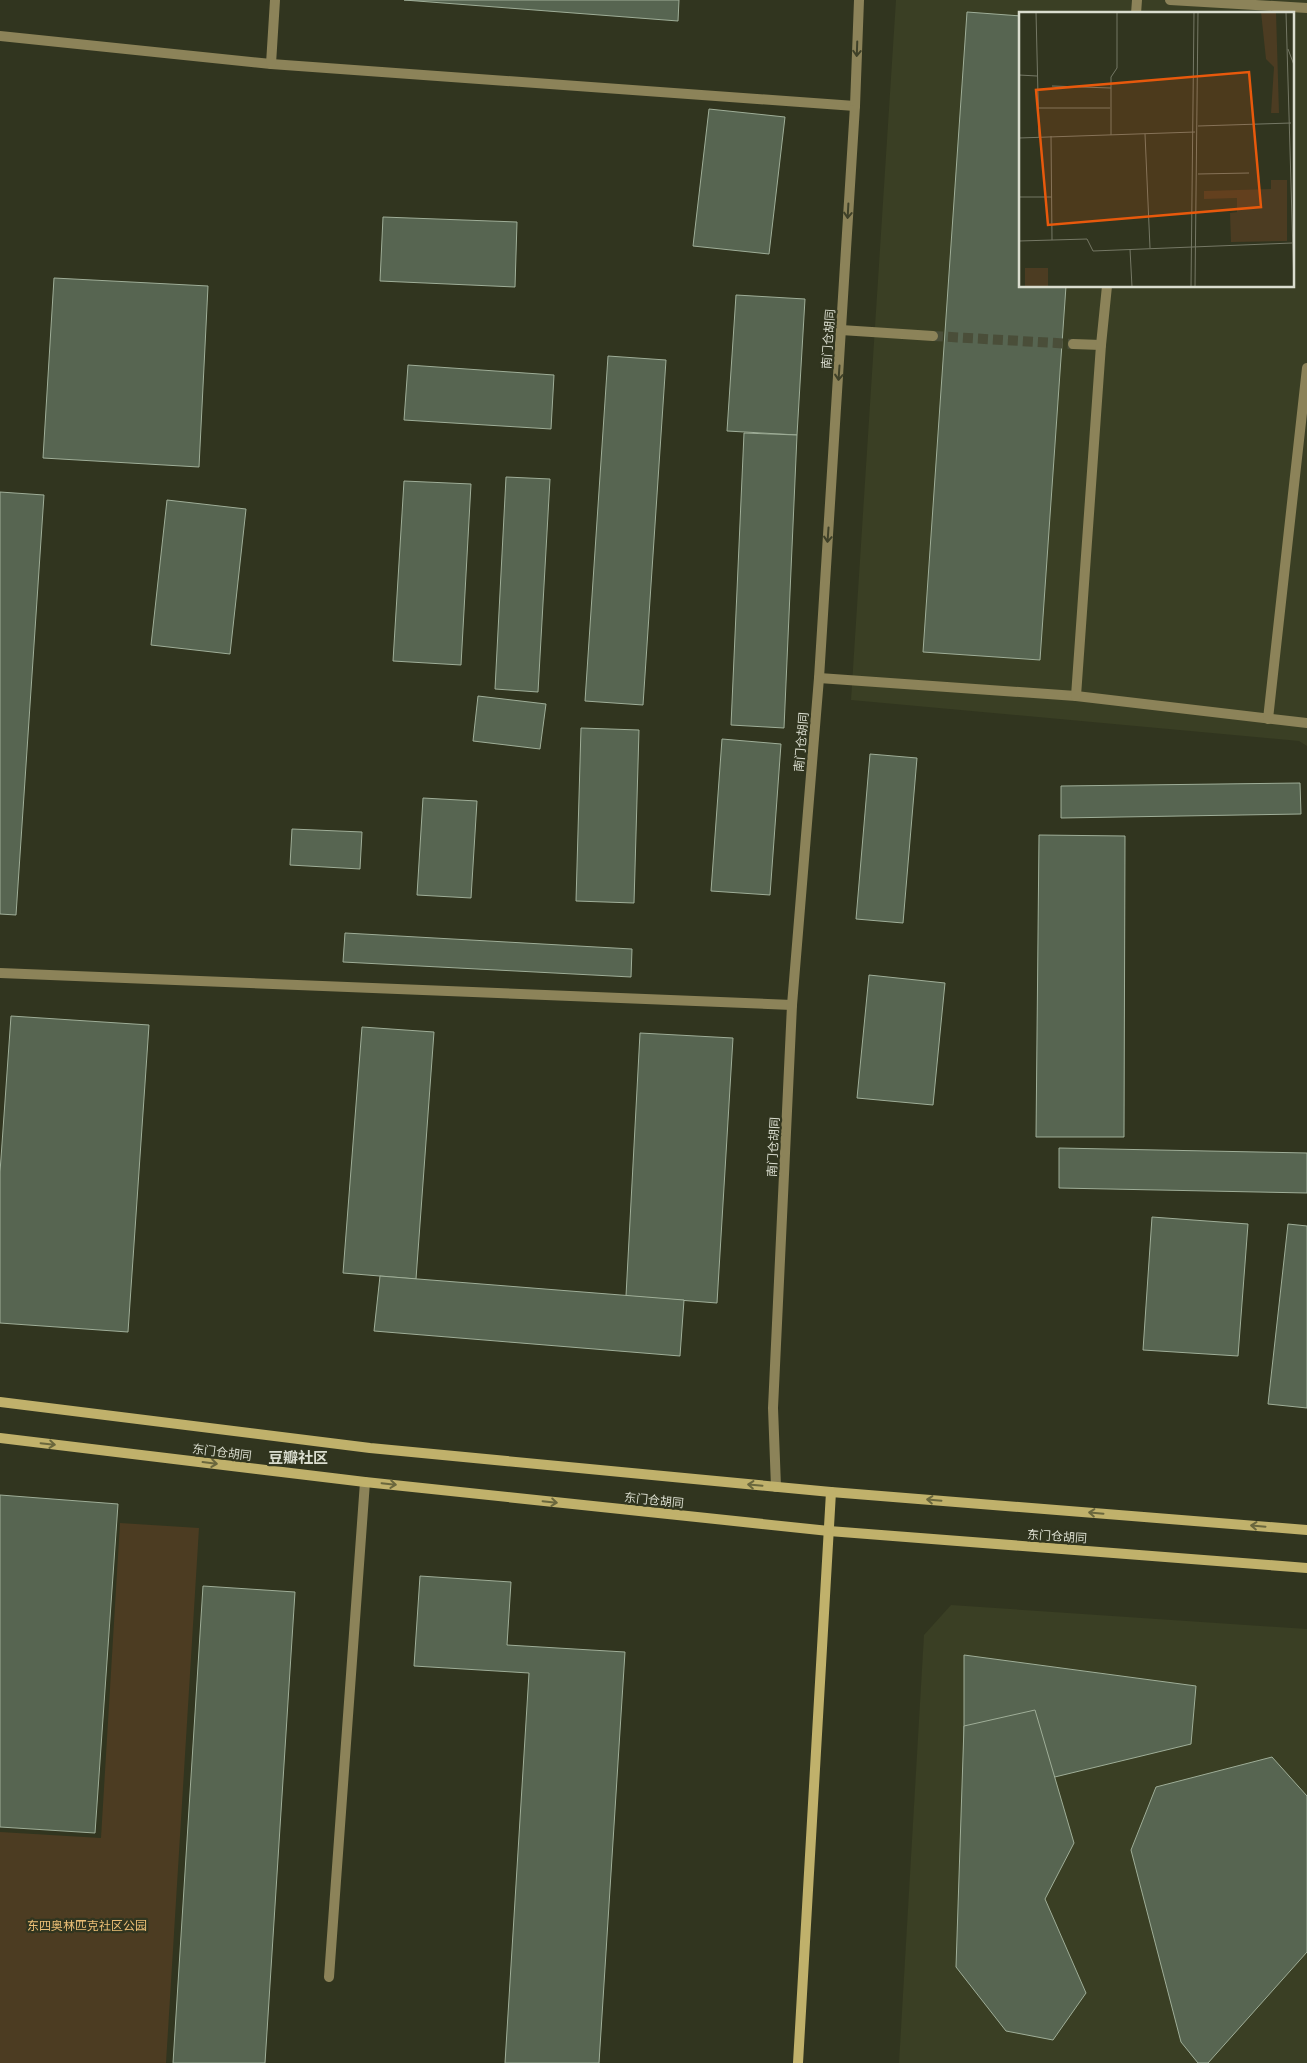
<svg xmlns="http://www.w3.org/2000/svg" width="1307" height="2063" font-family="Montserrat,'Noto Sans SC',sans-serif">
  <rect width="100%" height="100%" fill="#31351f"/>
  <g fill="#3a3f24" fill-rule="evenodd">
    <path d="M 896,0 L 1307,0 L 1307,746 L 1299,741 L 851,700 ZM 1021,14 L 1293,14 L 1293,286 L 1021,286 Z"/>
    <polygon points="951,1605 1307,1629 1307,2063 899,2063 924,1635"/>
  </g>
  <polygon fill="#4c3c22" points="120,1523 199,1528 166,2063 0,2063 0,1832 101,1838"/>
  <g fill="#576551" stroke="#9fae98">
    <polygon points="404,0 679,0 678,21"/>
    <polygon points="967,12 1021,16 1021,286 1066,286 1040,660 923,652"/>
    <polygon points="709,109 785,117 769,254 693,246"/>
    <polygon points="383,217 517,222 515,287 380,281"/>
    <polygon points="54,278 208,286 199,467 43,458"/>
    <polygon points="736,295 805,299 797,435 727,431"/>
    <polygon points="608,356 666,360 643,705 585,701"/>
    <polygon points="408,365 554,375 551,429 404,420"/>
    <polygon points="744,433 797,435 784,728 731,725"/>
    <polygon points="506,477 550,479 538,692 495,689"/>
    <polygon points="404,481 471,484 461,665 393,661"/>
    <polygon points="0,492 44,495 16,915 0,914"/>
    <polygon points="167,500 246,509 230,654 151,645"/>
    <polygon points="478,696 546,704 540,749 473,741"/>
    <polygon points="581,728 639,730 634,903 576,901"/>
    <polygon points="722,739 781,744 770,895 711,891"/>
    <polygon points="870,754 917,758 903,923 856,919"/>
    <polygon points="1300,783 1301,814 1061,818 1061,786"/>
    <polygon points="423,798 477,801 471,898 417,895"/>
    <polygon points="292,829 362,832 360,869 290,865"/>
    <polygon points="1039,835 1125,836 1124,1137 1036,1137"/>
    <polygon points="345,933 632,949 631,977 343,962"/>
    <polygon points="869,975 945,983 933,1105 857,1098"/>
    <polygon points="11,1016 149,1025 128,1332 0,1323 0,1172"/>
    <polygon points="362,1027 434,1032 416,1279 343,1273"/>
    <polygon points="640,1033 733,1038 717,1303 626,1296"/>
    <polygon points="1059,1148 1307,1153 1307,1193 1059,1188"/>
    <polygon points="1152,1217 1248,1224 1238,1356 1143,1350"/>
    <polygon points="1288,1224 1307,1226 1307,1408 1268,1404"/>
    <polygon points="380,1276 684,1300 680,1356 374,1331"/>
    <polygon points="0,1495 118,1504 95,1833 0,1827"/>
    <polygon points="420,1576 511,1582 507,1645 625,1652 599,2063 505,2063 529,1673 414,1666"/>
    <polygon points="203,1586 295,1592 265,2063 173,2063"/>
    <polygon points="964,1655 1196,1686 1191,1744 964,1799"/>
    <polygon points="1035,1710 1074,1843 1045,1899 1086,1993 1053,2040 1006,2031 956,1967 964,1726"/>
    <polygon points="1272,1757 1307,1796 1307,1952 1208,2063 1198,2063 1181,2042 1131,1850 1156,1787"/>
  </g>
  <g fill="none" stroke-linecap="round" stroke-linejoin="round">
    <polyline stroke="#4a4e39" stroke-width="10" stroke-dasharray="10 5" stroke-linecap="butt" points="933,336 1073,344"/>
    <g stroke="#8c8359" stroke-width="10">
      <polyline points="1170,0 1307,8"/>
      <polyline points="1136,14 1137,0"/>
      <polyline points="0,36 271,64 855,106"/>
      <polyline points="271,64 275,0"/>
      <polyline points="841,330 933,336"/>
      <polyline points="1073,344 1101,345"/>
      <polyline points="819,678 1076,696 1307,723"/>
      <polyline points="1076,696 1101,345 1107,286"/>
      <polyline points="1268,719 1307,368"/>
      <polyline points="0,973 792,1005"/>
      <polyline points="776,1487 773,1408 792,1005 819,678 855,106 859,0"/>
      <polyline points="329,1977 365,1482"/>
    </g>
    <g stroke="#c0b16b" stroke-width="10">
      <polyline points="0,1402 370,1448 831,1492 1307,1530"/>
      <polyline points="0,1438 365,1482 829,1531 1307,1568"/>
      <polyline points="798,2063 831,1492"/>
    </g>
  </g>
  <defs><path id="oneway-shaft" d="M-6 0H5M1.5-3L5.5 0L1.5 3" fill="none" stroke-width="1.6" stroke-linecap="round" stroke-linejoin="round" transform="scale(1.25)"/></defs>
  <g stroke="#3f4128">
    <use href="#oneway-shaft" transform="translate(857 49) rotate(92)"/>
    <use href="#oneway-shaft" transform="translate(848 211) rotate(93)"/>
    <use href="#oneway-shaft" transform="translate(839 373) rotate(94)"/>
    <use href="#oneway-shaft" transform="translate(828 535) rotate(94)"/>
  </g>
  <g stroke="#6a673d">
    <use href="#oneway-shaft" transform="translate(48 1444) rotate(6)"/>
    <use href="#oneway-shaft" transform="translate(210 1463) rotate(7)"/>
    <use href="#oneway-shaft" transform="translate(389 1484) rotate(6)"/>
    <use href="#oneway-shaft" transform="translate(755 1485) rotate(-175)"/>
    <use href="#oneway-shaft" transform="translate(934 1500) rotate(-175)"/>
    <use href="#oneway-shaft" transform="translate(550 1502) rotate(6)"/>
    <use href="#oneway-shaft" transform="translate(1096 1513) rotate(-175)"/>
    <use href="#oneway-shaft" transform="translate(1258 1526) rotate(-175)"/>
  </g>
  <g text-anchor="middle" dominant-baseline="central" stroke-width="4.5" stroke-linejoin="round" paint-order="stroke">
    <g font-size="12" fill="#daddcf" stroke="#31351f">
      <text transform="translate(828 339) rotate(-86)">南门仓胡同</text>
      <text transform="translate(801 742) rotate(-85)">南门仓胡同</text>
      <text transform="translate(773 1147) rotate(-87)">南门仓胡同</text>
      <text transform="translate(222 1452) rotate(7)">东门仓胡同</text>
      <text transform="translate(654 1500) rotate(6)">东门仓胡同</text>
      <text transform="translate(1057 1536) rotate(4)">东门仓胡同</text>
    </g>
    <g font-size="12" fill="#ecbf76" stroke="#31351f">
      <text x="87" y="1925">东四奥林匹克社区公园</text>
    </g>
    <g font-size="15" font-weight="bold" fill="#daddcf" stroke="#31351f">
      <text x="298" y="1457">豆瓣社区</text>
    </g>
  </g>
  <g transform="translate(1019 12)">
    <rect width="275" height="275" fill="#31351f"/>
    <path d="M 242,0 L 257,0 L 260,101 L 252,101 L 255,55 L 247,47 ZM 252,168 L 268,168 L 268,229 L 212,230 L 211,201 L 218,200 L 218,186 L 185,187 L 185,179 L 252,177 ZM 6,256 L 29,256 L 29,275 L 6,275 Z" fill="#4c3c22"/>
    <path fill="none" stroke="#757865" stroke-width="1" d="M 17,0 L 20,125M 267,0 L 275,275M 269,37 L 275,53M 0,63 L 18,64M 33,74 L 92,76M 19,96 L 91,96M 179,114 L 272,111M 126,122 L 131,236M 92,123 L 92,65 L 98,56 L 98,0M 32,124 L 33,228M 0,126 L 176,120M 179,162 L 230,161M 0,185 L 33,185M 0,229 L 68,227 L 74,239 L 273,231M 111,237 L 113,275M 172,275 L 175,0M 176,275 L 179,0"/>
    <path fill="#e8590c" fill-opacity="0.15" stroke="#e8590c" stroke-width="2.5" d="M 230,60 L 242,195 L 29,213 L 17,78 Z"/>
    <rect width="275" height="275" fill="none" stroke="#daddcf" stroke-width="2.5"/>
  </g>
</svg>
